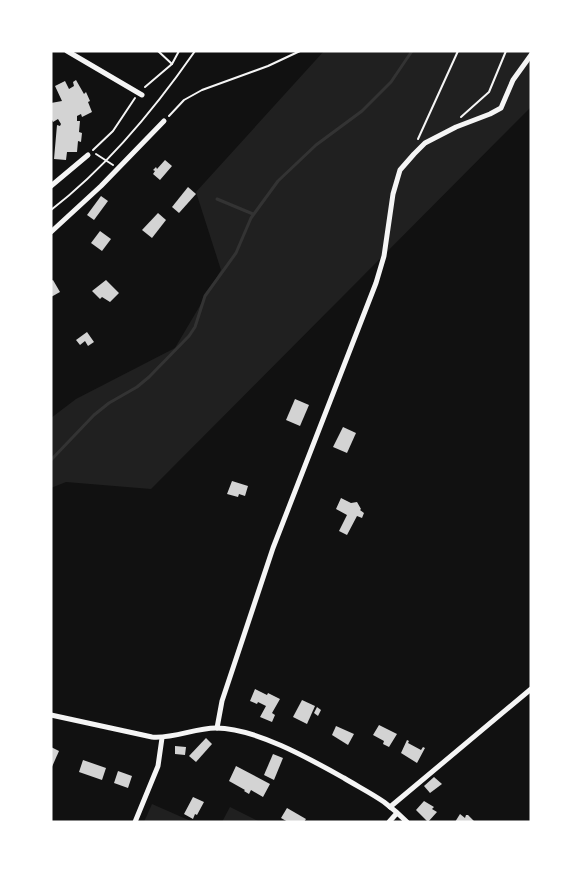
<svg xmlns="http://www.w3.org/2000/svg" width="582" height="873" font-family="'Fira Sans',sans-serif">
  <rect width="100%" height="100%" fill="#111"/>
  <g fill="#202020">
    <polygon points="324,51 531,51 531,107 151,489 66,482 51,488 51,418 76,399 175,348 221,270 196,192"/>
    <polygon points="152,804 193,822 144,822"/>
    <polygon points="230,807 260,822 222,822"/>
  </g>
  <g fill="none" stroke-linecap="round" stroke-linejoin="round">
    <g stroke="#333" stroke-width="3">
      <polyline points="217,199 253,214"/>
      <polyline points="51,460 94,415 109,403 137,387 149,377 189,336 195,327 205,296 236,253 251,218 278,181 316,145 362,111 391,82 412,51"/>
    </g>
  </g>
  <g fill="#d3d3d3">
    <polygon points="76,80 84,94 86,92 90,101 88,102 92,112 82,117 81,114 77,116 77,121 80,121 79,132 82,133 81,142 78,141 77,152 67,152 66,160 54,159 57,125 60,126 61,124 58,119 53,122 51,118 51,103 62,101 55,86 65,81 69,89 74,86 73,82"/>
    <polygon points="165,160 172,166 160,180 153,174 155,171 153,170 156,167 157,169"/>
    <polygon points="188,187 196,194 179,213 172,207"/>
    <polygon points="101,196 108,201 94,220 87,215"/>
    <polygon points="158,213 166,220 152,238 142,230"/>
    <polygon points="100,231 111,239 102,251 91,243"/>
    <polygon points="53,280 60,292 51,297 51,281"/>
    <polygon points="106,280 119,293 110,302 102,297 100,299 92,291"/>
    <polygon points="87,332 94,342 88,346 85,341 80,345 76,340"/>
    <polygon points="295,399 309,405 300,426 286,420"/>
    <polygon points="343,427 356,433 347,453 333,447"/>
    <polygon points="232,481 248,486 245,496 239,494 238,497 227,494"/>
    <polygon points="341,498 351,503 357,502 361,509 360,510 364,513 362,518 357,516 347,535 339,531 347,515 336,509"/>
    <polygon points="255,689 267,695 268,693 280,699 272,713 275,715 272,722 260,717 266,706 258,702 257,704 250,701"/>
    <polygon points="302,700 315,706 307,724 293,717"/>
    <polygon points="317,707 321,710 318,716 314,713"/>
    <polygon points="379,725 397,734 389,747 383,744 384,741 373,735"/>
    <polygon points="336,726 354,734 348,745 332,735"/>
    <polygon points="206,738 212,744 196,762 189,756"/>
    <polygon points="407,740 409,741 408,743 421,750 423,747 425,748 417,763 401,753"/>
    <polygon points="175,746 186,747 185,755 175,754"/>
    <polygon points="51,747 59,751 51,769"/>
    <polygon points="273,754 283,758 274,780 264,775"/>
    <polygon points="83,760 106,768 102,780 79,772"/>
    <polygon points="236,766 270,784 263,797 251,790 249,794 244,791 245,790 229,781"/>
    <polygon points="118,771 132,776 128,788 114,783"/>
    <polygon points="434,777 442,784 430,793 424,786"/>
    <polygon points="193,797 204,802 197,815 195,814 193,819 184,814"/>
    <polygon points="424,801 434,807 432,809 437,812 428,822 416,810"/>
    <polygon points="287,808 306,819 304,822 288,822 281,818"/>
    <polygon points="460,814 465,818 466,815 468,815 474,821 455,822"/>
  </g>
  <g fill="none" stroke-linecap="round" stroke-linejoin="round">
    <g stroke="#f5f5f5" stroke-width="2">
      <polyline points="158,51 172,64"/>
      <polyline points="145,87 172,64 179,51"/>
      <polyline points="169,116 184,100 202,90 268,66 300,51"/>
      <polyline points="461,117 489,92 506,51"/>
      <polyline points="418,139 458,51"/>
      <polyline points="93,150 113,131 135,98"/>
      <polyline points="96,154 113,165"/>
      <path d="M 51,210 C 108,166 154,110 195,51"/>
    </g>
    <g stroke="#f5f5f5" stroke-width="5">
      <polyline points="67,51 142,95"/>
      <polyline points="51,186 88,155"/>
      <polyline points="51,232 101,186 164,121"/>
      <path d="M 51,715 L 152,737 C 174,739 194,728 216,728 C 255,728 310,759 344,778 C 357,786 371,793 384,802 C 392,808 400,815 407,822"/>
      <polyline points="217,728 222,701 273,548 376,283 384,256 393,194 400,170 414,154 425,143 456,127 490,114 501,108 513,80 531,55"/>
      <polyline points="390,807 531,689"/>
      <polyline points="135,822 158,766 162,738"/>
      <polyline points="389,822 397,813"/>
    </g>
  </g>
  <rect width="582" height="873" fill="none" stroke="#ffffff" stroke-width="105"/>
</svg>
